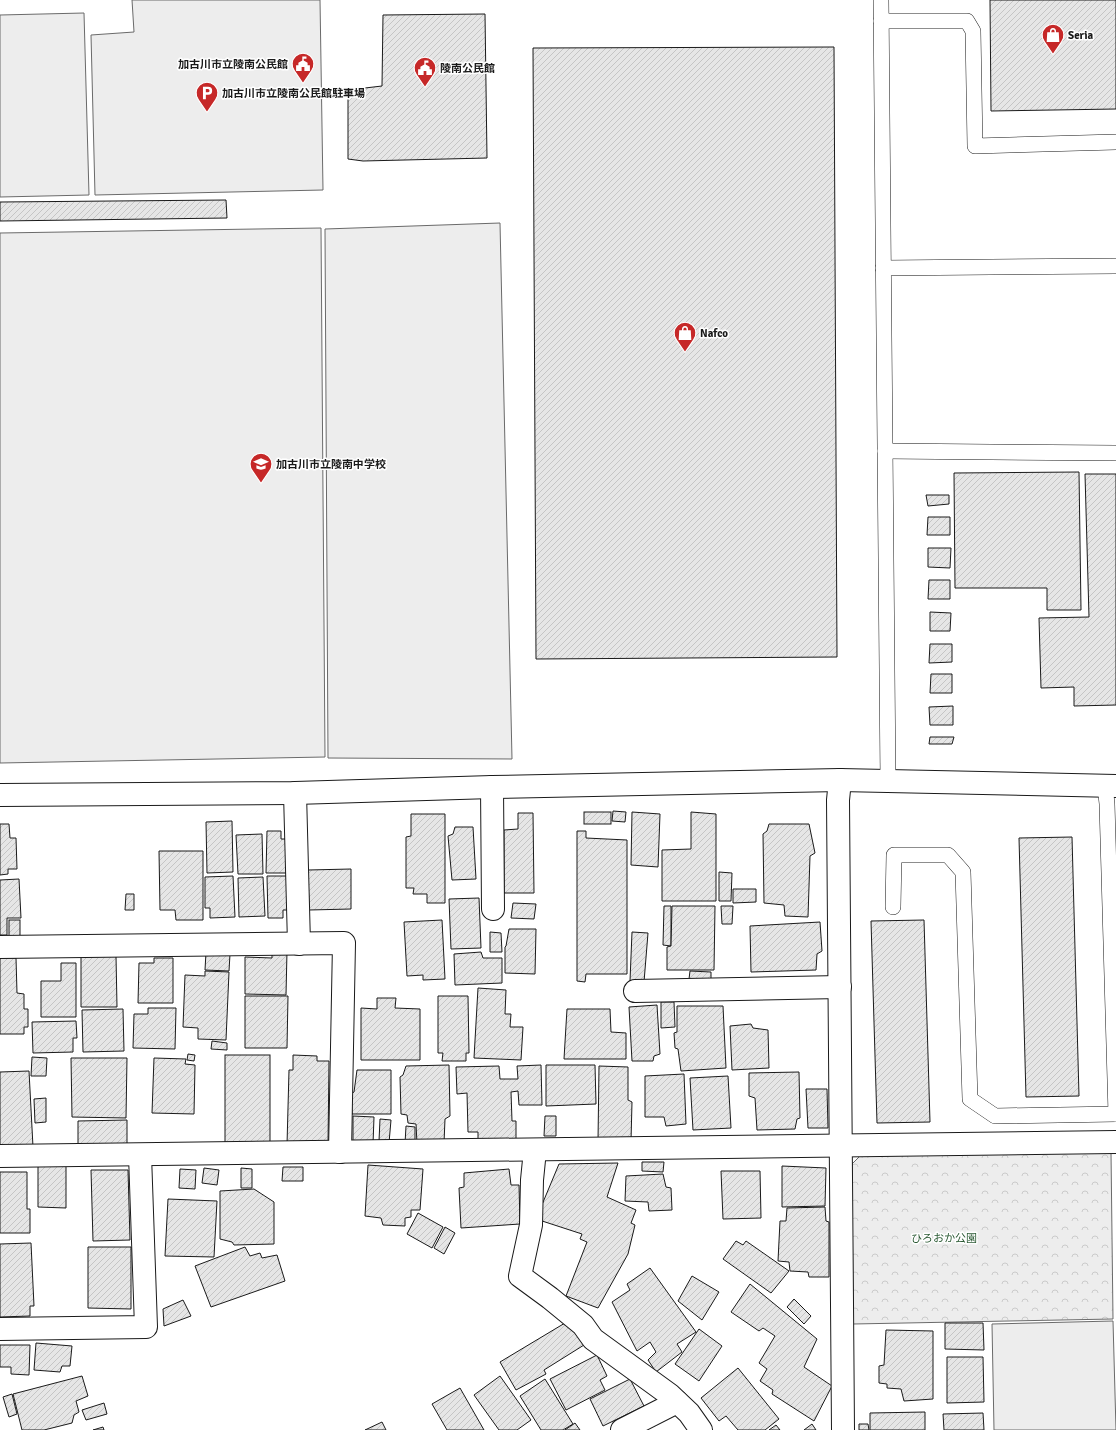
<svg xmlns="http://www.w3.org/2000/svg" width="1116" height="1430" font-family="Signika,'Noto Sans JP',sans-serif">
  <defs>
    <pattern id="park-crowns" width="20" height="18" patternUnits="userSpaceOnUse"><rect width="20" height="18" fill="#ededed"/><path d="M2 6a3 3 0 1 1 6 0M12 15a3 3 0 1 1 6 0" fill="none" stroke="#cbcbcb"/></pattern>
    <pattern id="building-hatch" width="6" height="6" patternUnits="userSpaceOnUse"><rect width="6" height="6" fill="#e6e6e6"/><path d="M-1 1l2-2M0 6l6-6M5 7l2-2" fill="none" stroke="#c5c5c5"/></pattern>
  </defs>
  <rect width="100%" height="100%" fill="#fff"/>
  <g fill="#ededed" stroke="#6a6a6a">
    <polygon points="132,0 320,0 323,190 95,195 91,35 134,32"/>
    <polygon points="84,13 89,195 0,197 0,15"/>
    <polygon points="500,223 512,759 328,758 325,229"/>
    <polygon points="321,228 325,757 0,763 0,233"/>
    <polygon points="1113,1321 1116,1430 994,1430 992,1324"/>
  </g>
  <polygon fill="url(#park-crowns)" stroke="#6a6a6a" points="1111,1152 1113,1319 853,1324 852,1164 863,1153"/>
  <g fill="url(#building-hatch)" stroke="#1a1a1a">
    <polygon points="990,0 1116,0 1116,109 991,111"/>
    <polygon points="485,14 487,158 363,161 348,159 348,90 382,86 383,15"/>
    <polygon points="834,47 837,657 536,659 533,48"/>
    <polygon points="226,200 227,218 0,221 0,202"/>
    <polygon points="1079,472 1081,610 1047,610 1047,588 955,588 954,473"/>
    <polygon points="1085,474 1116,474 1116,705 1074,706 1074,687 1041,688 1039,618 1089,617"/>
    <polygon points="926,495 949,495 949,504 928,506"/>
    <polygon points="928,517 950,517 950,535 927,535"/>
    <polygon points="928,548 951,548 950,568 928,567"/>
    <polygon points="929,580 950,580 950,599 928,599"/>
    <polygon points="930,612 951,613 950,631 930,631"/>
    <polygon points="930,644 952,644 952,662 929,663"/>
    <polygon points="931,674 952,674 952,693 930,693"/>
    <polygon points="953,706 953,725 930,725 929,707"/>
    <polygon points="930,737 954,737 952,744 929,744"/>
    <polygon points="613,811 626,812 625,822 612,821"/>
    <rect x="584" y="812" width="27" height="12"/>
    <polygon points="632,812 660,814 658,867 631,865"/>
    <polygon points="691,812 716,814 716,901 662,901 662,850 691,849"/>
    <polygon points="518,813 533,813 534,893 504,893 504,830 518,829"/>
    <polygon points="411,814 445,814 445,903 427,903 427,894 413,894 414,888 406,888 406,837 411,836"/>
    <polygon points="232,821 233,872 207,873 206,822"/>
    <polygon points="0,824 9,824 10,838 16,838 17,869 8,869 8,874 0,875"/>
    <polygon points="769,824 809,824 815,853 810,856 808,917 785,916 784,905 764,903 763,834 767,831"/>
    <polygon points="455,827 473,827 476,879 452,880 448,836 453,834"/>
    <polygon points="267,831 281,831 281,839 288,839 288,873 266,873"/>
    <polygon points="577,831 586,831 586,838 627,840 627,974 586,974 585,982 577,981"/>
    <polygon points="262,834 263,874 238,874 236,835"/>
    <polygon points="1072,837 1079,1096 1026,1097 1019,838"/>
    <polygon points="159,851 203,851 203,920 176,920 175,910 160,910"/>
    <polygon points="351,869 351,909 309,910 308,870"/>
    <polygon points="719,872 732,873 731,901 719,901"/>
    <polygon points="233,876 235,917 210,918 210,908 205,908 205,877"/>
    <polygon points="267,876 289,876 290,910 283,910 283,918 268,918"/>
    <polygon points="263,877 265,916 239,917 238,878"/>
    <polygon points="19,879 21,918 7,918 7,935 0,935 0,880"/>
    <polygon points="733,889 756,889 756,902 733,903"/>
    <polygon points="126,894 134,894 134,910 125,910"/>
    <polygon points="479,898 481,948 451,949 449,899"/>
    <polygon points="513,903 536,904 534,919 511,918"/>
    <polygon points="664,906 671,906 671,946 663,945"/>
    <polygon points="672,906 715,906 714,970 667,970 667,947 671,946"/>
    <polygon points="721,906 733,906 732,924 722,924"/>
    <rect x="9" y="920" width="11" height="16"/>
    <polygon points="442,920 445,979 423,980 423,975 407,976 404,922"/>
    <polygon points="924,920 930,1122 877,1123 871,921"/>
    <polygon points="820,922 822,951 817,954 816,970 751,972 750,926"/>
    <polygon points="509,929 536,929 535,974 505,973 505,947 506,946"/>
    <polygon points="490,932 501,933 502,952 490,952"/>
    <polygon points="632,932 648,933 644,982 630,981"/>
    <polygon points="272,951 287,951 286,995 245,994 245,957 272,958"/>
    <polygon points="206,952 230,954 229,971 205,970"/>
    <polygon points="481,952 483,958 502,958 502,983 455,985 454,954"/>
    <polygon points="116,956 117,1007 81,1007 81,957"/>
    <polygon points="0,958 16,958 17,993 24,994 24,1009 28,1009 28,1027 24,1027 24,1034 0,1034"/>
    <polygon points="154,958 173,958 173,1003 138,1003 139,963 154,963"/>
    <polygon points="61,963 76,963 76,1017 41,1017 41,981 61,981"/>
    <polygon points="205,971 229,972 226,1040 198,1039 198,1028 183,1027 185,975 205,976"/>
    <polygon points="690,971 711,972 711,979 689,979"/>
    <polygon points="478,988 506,990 505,1014 511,1014 510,1027 523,1027 521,1060 474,1058"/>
    <polygon points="245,996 288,996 287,1048 245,1048"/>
    <polygon points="438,996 468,996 469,1053 466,1053 466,1061 442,1061 443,1053 438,1053"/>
    <polygon points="377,998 396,998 395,1008 420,1009 420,1060 361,1060 361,1008 377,1009"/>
    <polygon points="661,1002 674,1002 675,1027 661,1028"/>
    <polygon points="657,1005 660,1054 654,1056 653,1061 632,1061 629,1007"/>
    <polygon points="677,1006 723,1006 726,1068 681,1071 678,1049 675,1048 674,1033 677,1032"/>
    <polygon points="148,1008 176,1008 175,1049 133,1048 134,1014 148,1014"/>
    <polygon points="123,1009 124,1051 83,1052 82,1010"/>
    <polygon points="567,1009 610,1009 611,1032 626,1033 626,1059 564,1059"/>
    <polygon points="76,1021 77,1038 73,1038 73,1052 33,1053 32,1022"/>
    <polygon points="751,1024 753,1028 768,1030 769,1068 732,1070 730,1026"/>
    <polygon points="212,1041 227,1043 227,1050 211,1049"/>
    <polygon points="188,1054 195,1055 194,1061 187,1060"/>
    <rect x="225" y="1055" width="45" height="92"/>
    <polygon points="293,1055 317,1056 317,1061 329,1061 328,1146 287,1145 289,1070 293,1070"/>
    <polygon points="32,1057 47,1058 46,1076 31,1076"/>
    <polygon points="71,1058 127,1058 126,1118 72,1117"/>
    <polygon points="154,1058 186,1059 185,1064 195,1065 194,1114 152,1113"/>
    <polygon points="449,1065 450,1116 445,1119 444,1143 417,1144 416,1124 408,1123 407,1115 401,1114 400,1077 403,1075 406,1066"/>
    <polygon points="541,1065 542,1105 519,1105 518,1091 511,1092 512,1121 516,1121 516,1142 478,1143 478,1132 468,1132 467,1093 457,1094 456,1067 499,1066 500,1079 518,1079 517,1066"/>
    <polygon points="546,1065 595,1065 596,1104 546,1106"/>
    <polygon points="599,1066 628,1067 628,1100 632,1102 631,1141 598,1141"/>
    <polygon points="357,1070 391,1070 391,1114 352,1114 351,1094 354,1092"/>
    <polygon points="29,1071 33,1147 0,1149 0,1072"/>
    <polygon points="799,1072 800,1118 797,1119 795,1129 757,1130 755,1098 749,1096 749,1073"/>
    <polygon points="684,1074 686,1124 666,1126 664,1117 645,1117 645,1076"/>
    <polygon points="728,1076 731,1128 693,1130 690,1078"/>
    <polygon points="806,1089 827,1089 828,1128 808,1128"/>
    <polygon points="46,1098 46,1122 35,1123 34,1099"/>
    <polygon points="353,1116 374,1117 373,1144 353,1144"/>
    <polygon points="545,1116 556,1116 556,1136 544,1136"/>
    <polygon points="380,1119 391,1120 389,1143 379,1141"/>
    <polygon points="127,1120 127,1145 78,1145 78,1121"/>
    <polygon points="406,1126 415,1127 415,1144 405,1144"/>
    <polygon points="642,1162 664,1162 663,1172 642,1171"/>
    <polygon points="618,1163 607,1197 636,1210 631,1223 635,1225 628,1254 598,1308 566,1296 587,1242 580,1239 582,1234 536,1219 559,1164"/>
    <polygon points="368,1165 423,1169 420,1210 411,1210 411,1217 405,1218 405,1226 383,1225 381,1218 365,1216"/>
    <polygon points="38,1166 66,1166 66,1208 38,1207"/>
    <polygon points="782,1166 826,1168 825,1206 782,1207"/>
    <polygon points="283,1167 303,1167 303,1181 282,1181"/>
    <polygon points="204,1168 219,1170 217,1185 202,1183"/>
    <polygon points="241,1168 252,1169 252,1188 241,1188"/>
    <polygon points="180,1169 196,1170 195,1189 179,1188"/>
    <polygon points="509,1169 511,1185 519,1185 520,1224 461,1228 459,1188 464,1187 464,1173"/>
    <polygon points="91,1170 128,1170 130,1240 93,1241"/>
    <polygon points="721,1171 760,1171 761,1218 723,1219"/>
    <polygon points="0,1172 27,1172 27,1209 30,1209 30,1233 0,1233"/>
    <polygon points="663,1174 666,1187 671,1188 672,1210 649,1211 648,1202 625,1201 626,1176"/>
    <polygon points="254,1189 274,1202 274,1244 234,1245 232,1242 220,1239 220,1191"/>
    <polygon points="168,1199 217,1201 214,1257 165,1256"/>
    <polygon points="825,1207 826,1221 829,1222 829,1277 809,1277 808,1272 790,1271 789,1262 778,1261 780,1221 786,1221 787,1208"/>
    <polygon points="418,1213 443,1227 432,1248 407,1234"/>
    <polygon points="445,1227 455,1233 444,1254 434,1248"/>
    <polygon points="736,1241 743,1245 746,1241 789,1271 771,1293 723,1259"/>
    <polygon points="31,1243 34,1306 30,1306 30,1316 0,1317 0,1244"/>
    <polygon points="88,1247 131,1247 131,1309 88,1308"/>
    <polygon points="245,1247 250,1256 260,1253 262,1258 277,1255 285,1281 211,1307 195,1266"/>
    <polygon points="650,1268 696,1332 677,1344 682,1352 656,1372 648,1360 656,1352 650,1342 637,1351 612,1302 630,1290 627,1284"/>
    <polygon points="692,1276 719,1292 702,1320 678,1301"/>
    <polygon points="750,1284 817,1339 804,1367 832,1386 814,1421 772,1394 773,1390 760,1381 767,1369 759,1363 775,1336 763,1328 759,1331 731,1312"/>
    <polygon points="794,1299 811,1316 804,1324 787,1307"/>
    <polygon points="183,1300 191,1316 164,1326 163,1309"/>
    <polygon points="570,1320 584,1345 544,1370 546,1374 516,1390 500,1362"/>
    <polygon points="945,1323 983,1323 984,1350 945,1349"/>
    <polygon points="699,1329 722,1346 699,1381 675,1364"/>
    <polygon points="886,1330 933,1331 933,1399 904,1401 901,1389 887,1388 887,1384 879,1383 879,1366 884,1365"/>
    <polygon points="36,1343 72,1346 70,1366 62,1366 60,1372 34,1370"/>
    <polygon points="0,1345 30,1345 29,1375 11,1374 11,1367 0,1367"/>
    <polygon points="597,1355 607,1376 600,1380 605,1390 566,1410 550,1379"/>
    <polygon points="947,1357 983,1357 984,1402 947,1403"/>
    <polygon points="738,1368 779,1419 765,1430 738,1430 726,1416 719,1421 701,1398"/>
    <polygon points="82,1376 88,1396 76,1401 79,1412 74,1415 72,1423 44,1430 22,1430 13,1394"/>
    <polygon points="500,1376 531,1420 517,1430 499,1430 474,1395"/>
    <polygon points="545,1379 573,1424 563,1430 541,1430 520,1396"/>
    <polygon points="630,1379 644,1406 603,1426 590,1399"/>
    <polygon points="460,1388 484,1430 447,1430 432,1404"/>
    <polygon points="12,1394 17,1414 9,1417 3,1397"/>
    <polygon points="104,1403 107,1414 86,1420 82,1410"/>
    <polygon points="925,1412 925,1430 870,1430 870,1413"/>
    <polygon points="983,1413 984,1430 944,1430 943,1414"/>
    <polygon points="382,1422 386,1430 365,1430"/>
    <polygon points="575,1423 580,1430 565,1430"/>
    <polygon points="812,1424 816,1430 804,1430"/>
    <polygon points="859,1424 868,1424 869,1430 859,1430"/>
    <polygon points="776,1425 780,1430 769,1430"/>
    <polygon points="103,1427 104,1430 93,1430"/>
  </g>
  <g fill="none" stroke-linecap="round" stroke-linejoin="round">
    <g stroke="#1a1a1a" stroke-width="16">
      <g id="lane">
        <polyline points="881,0 888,781"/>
        <polyline points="881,21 967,21 973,31 975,146 1116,142"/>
        <polyline points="883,268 1116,266"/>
        <polyline points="885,451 1116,453"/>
        <polyline points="1105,785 1107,804 1116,1114"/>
        <polyline points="893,907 894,855 948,855 963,872 970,1099 995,1116 1116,1114"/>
      </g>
    </g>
    <g stroke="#1a1a1a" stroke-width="24">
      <g id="street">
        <polyline points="840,780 838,800 843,1430"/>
        <polyline points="492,787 493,909"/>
        <polyline points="295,793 299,944"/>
        <polyline points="0,947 344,943 340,1152"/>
        <polyline points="635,991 840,987"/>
        <polyline points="535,1150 532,1180 531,1225 520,1276 550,1298 583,1325 593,1339 670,1395 689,1413 701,1430"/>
        <polyline points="0,1156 1116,1142"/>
        <polyline points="0,1329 146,1327 140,1155"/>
        <polyline points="622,1430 677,1402"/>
      </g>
    </g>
    <g stroke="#1a1a1a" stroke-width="24">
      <polyline id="secondary" points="0,795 295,793 492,787 840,780 1116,786"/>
    </g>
    <use href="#lane" stroke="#fff" stroke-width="15"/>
    <use href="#street" stroke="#fff" stroke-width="22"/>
    <use href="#secondary" stroke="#fff" stroke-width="22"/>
  </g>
  <defs>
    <g id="shop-pin" transform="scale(1.15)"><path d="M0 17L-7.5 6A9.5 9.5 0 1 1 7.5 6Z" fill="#c62828" stroke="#fff"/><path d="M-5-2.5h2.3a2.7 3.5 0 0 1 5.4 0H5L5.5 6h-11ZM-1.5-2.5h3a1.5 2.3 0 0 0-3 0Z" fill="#fff"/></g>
    <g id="civic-pin" transform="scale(1.15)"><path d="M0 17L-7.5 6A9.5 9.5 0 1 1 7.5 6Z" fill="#c62828" stroke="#fff"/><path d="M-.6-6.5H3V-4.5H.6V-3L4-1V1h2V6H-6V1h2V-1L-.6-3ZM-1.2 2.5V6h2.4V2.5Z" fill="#fff"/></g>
    <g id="parking-pin" transform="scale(1.15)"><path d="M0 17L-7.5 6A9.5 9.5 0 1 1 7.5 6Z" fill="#c62828" stroke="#fff"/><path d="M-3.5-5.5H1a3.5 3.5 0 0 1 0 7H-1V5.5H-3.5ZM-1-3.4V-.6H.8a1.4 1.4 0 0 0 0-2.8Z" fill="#fff"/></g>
    <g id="school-pin" transform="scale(1.15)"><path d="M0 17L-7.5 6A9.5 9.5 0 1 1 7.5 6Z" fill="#c62828" stroke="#fff"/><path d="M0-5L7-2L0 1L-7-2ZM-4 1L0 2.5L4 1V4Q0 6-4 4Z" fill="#fff"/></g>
  </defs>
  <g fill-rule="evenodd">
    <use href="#shop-pin" x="1053" y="35"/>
    <use href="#civic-pin" x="303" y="64"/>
    <use href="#civic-pin" x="425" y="68"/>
    <use href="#parking-pin" x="207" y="93"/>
    <use href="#shop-pin" x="685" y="333"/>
    <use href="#school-pin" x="261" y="464"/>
  </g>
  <g text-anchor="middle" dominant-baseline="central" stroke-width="3" stroke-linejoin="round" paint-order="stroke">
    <g font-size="11" font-weight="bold" fill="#1a1a1a" stroke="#fff" text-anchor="start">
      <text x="1068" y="35">Seria</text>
      <text x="288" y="64" text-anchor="end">加古川市立陵南公民館</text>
      <text x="440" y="68">陵南公民館</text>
      <text x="222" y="93">加古川市立陵南公民館駐車場</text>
      <text x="700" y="333">Nafco</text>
      <text x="276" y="464">加古川市立陵南中学校</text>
    </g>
    <g font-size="11" fill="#2b5a34" stroke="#fff">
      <text x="944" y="1238">ひろおか公園</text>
    </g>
  </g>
</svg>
